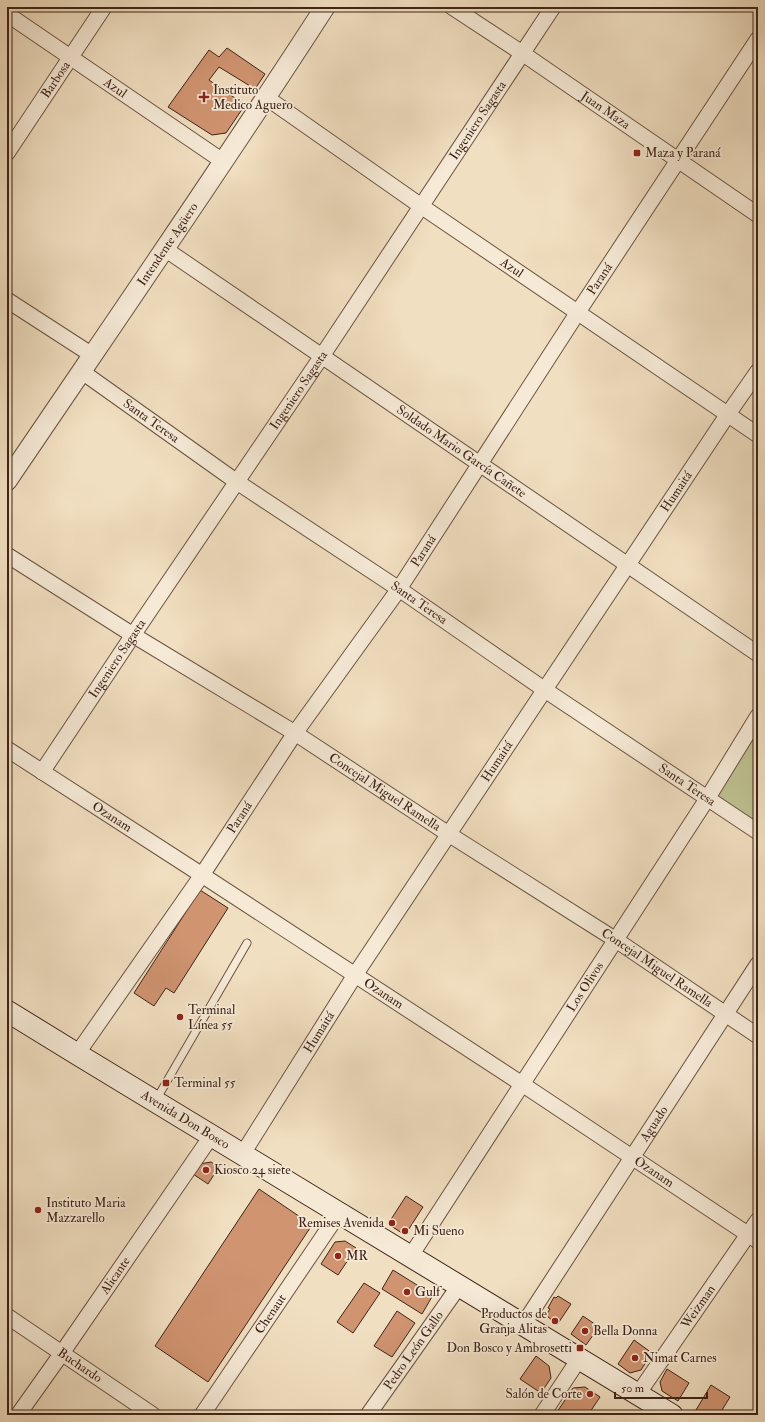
<svg xmlns="http://www.w3.org/2000/svg" width="765" height="1422" font-family="'IM FELL Double Pica',serif">
  <rect width="100%" height="100%" fill="#f1dfc1"/>
  <filter id="stains"><feTurbulence type="fractalNoise" baseFrequency=".005" numOctaves="4"/><feColorMatrix values="0 0 0 0 .2 0 0 0 0 .09 0 0 0 0 .02 0 0 0 .5 -.17"/></filter>
  <radialGradient id="worn" r=".72"><stop offset=".6" stop-color="#630" stop-opacity="0"/><stop offset="1" stop-color="#630" stop-opacity=".3"/></radialGradient>
  <polygon fill="#bdc191" stroke="#7e7254" points="758,716 758,832 707,799"/>
  <g fill="#d09471" stroke="#3e2418">
    <polygon points="227,48 265,74 255,89 219,67 209,80 245,105 226,133 212,135 168,107 209,50 219,57"/>
    <polygon points="200,890 228,908 174,993 166,988 154,1006 134,993"/>
    <polygon points="211,1162 219,1167 208,1184 193,1174 199,1164"/>
    <polygon points="259,1189 312,1225 208,1382 155,1346"/>
    <polygon points="406,1196 423,1207 405,1235 388,1224"/>
    <polygon points="345,1241 356,1248 338,1275 321,1264 335,1242"/>
    <polygon points="393,1270 433,1295 422,1314 382,1289"/>
    <polygon points="364,1283 380,1293 353,1333 337,1322"/>
    <polygon points="558,1296 571,1304 557,1325 546,1315 550,1309 548,1308 554,1297 556,1298"/>
    <polygon points="397,1311 415,1323 392,1357 374,1346"/>
    <polygon points="583,1316 599,1327 586,1345 571,1334"/>
    <polygon points="634,1340 652,1353 641,1370 630,1373 618,1364"/>
    <polygon points="536,1356 549,1366 551,1378 541,1393 520,1379"/>
    <polygon points="667,1369 689,1383 678,1401 662,1391 660,1382"/>
    <polygon points="711,1385 730,1397 719,1415 705,1415 696,1410"/>
    <polygon points="585,1387 600,1397 588,1415 555,1415 573,1388"/>
  </g>
  <g fill="none" stroke-linecap="round" stroke-linejoin="round">
    <g stroke="#6b5342" stroke-width="9">
      <polyline id="service" points="156,1100 247,943"/>
    </g>
    <g stroke="#6b5342" stroke-width="17">
      <g id="minor">
        <path id="s1" d="M 452,7 L 522,53 L 758,215"/>
        <path id="s2" d="M 7,14 L 224,162"/>
        <path id="s3" d="M 267,98 L 421,206 L 758,435"/>
        <path id="s4" d="M 7,153 L 104,7"/>
        <path id="s5" d="M 165,249 L 758,654"/>
        <polyline points="7,300 92,355"/>
        <path id="s6" d="M 81,371 L 237,482 L 399,589 L 545,690 L 758,832"/>
        <path id="s7" d="M 7,555 L 133,635 L 295,733 L 450,835 L 616,940 L 758,1036"/>
        <path id="s8" d="M 7,749 L 202,875 L 522,1084 L 758,1241"/>
        <path id="s9" d="M 42,772 L 133,635 L 322,356 L 553,7"/>
        <path id="s10" d="M 77,1054 L 202,875 L 295,733 L 399,589 L 578,312 L 758,39"/>
        <path id="s11" d="M 242,1155 L 355,975 L 728,414 L 758,371"/>
        <path id="s12" d="M 410,1257 L 707,799 L 758,716"/>
        <path id="s13" d="M 7,1316 L 153,1415"/>
        <path id="s14" d="M 523,1325 L 758,964"/>
        <path id="s15" d="M 638,1394 L 758,1220"/>
        <path id="s16" d="M 18,1415 L 62,1353 L 212,1135"/>
        <path id="s17" d="M 202,1415 L 339,1213"/>
        <path id="s18" d="M 368,1415 L 459,1286"/>
        <polyline points="542,1415 579,1359"/>
      </g>
    </g>
    <g stroke="#6b5342" stroke-width="21">
      <g id="tertiary">
        <path id="s19" d="M 7,481 C 114,323 222,167 325,7"/>
      </g>
    </g>
    <g stroke="#3e2418" stroke-width="23">
      <g id="secondary">
        <path id="s20" d="M 7,1011 L 77,1054 L 672,1415"/>
      </g>
    </g>
    <use href="#service" stroke="#f6ead7" stroke-width="7"/>
    <use href="#minor" stroke="#f6ead7" stroke-width="15"/>
    <use href="#tertiary" stroke="#f6ead7" stroke-width="19"/>
    <use href="#secondary" stroke="#f6ead7" stroke-width="21"/>
  </g>
  <g fill="#8f2418" stroke="#f6ead7" stroke-width="1.5">
    <path d="M202 91h4v4h4v4h-4v4h-4v-4h-4v-4h4z"/>
    <rect x="633" y="149" width="8" height="8" rx="2"/>
    <circle cx="180" cy="1017" r="4"/>
    <rect x="162" y="1079" width="8" height="8" rx="2"/>
    <circle cx="206" cy="1170" r="4"/>
    <circle cx="38" cy="1210" r="4"/>
    <circle cx="392" cy="1223" r="4"/>
    <circle cx="405" cy="1231" r="4"/>
    <circle cx="338" cy="1256" r="4"/>
    <circle cx="407" cy="1292" r="4"/>
    <circle cx="555" cy="1321" r="4"/>
    <circle cx="585" cy="1331" r="4"/>
    <rect x="576" y="1344" width="8" height="8" rx="2"/>
    <circle cx="635" cy="1358" r="4"/>
    <circle cx="590" cy="1394" r="4"/>
  </g>
  <g text-anchor="middle" dominant-baseline="central" stroke-width="3.5" stroke-linejoin="round" paint-order="stroke">
    <g font-size="13" fill="#3e2418" stroke="#f6ead7">
      <text stroke="none"><textPath href="#s4" startOffset="88">Barbosa</textPath></text>
      <text stroke="none"><textPath href="#s2" startOffset="131">Azul</textPath></text>
      <text stroke="none"><textPath href="#s1" startOffset="185">Juan Maza</textPath></text>
      <text stroke="none"><textPath href="#s9" startOffset="784">Ingeniero Sagasta</textPath></text>
      <text stroke="none"><textPath href="#s19" startOffset="286">Intendente Agüero</textPath></text>
      <text stroke="none"><textPath href="#s3" startOffset="298">Azul</textPath></text>
      <text stroke="none"><textPath href="#s10" startOffset="935">Paraná</textPath></text>
      <text stroke="none"><textPath href="#s9" startOffset="460">Ingeniero Sagasta</textPath></text>
      <text stroke="none"><textPath href="#s6" startOffset="86">Santa Teresa</textPath></text>
      <text stroke="none"><textPath href="#s5" startOffset="359">Soldado Mario García Cañete</textPath></text>
      <text stroke="none"><textPath href="#s11" startOffset="793">Humaitá</textPath></text>
      <text stroke="none"><textPath href="#s10" startOffset="611">Paraná</textPath></text>
      <text stroke="none"><textPath href="#s6" startOffset="410">Santa Teresa</textPath></text>
      <text stroke="none"><textPath href="#s9" startOffset="136">Ingeniero Sagasta</textPath></text>
      <text stroke="none"><textPath href="#s11" startOffset="469">Humaitá</textPath></text>
      <text stroke="none"><textPath href="#s6" startOffset="734">Santa Teresa</textPath></text>
      <text stroke="none"><textPath href="#s7" startOffset="446">Concejal Miguel Ramella</textPath></text>
      <text stroke="none"><textPath href="#s8" startOffset="125">Ozanam</textPath></text>
      <text stroke="none"><textPath href="#s10" startOffset="287">Paraná</textPath></text>
      <text stroke="none"><textPath href="#s7" startOffset="770">Concejal Miguel Ramella</textPath></text>
      <text stroke="none"><textPath href="#s12" startOffset="322">Los Olivos</textPath></text>
      <text stroke="none"><textPath href="#s8" startOffset="449">Ozanam</textPath></text>
      <text stroke="none"><textPath href="#s11" startOffset="145">Humaitá</textPath></text>
      <text stroke="none"><textPath href="#s20" startOffset="209">Avenida Don Bosco</textPath></text>
      <text stroke="none"><textPath href="#s14" startOffset="240">Aguado</textPath></text>
      <text stroke="none"><textPath href="#s8" startOffset="773">Ozanam</textPath></text>
      <text stroke="none"><textPath href="#s16" startOffset="170">Alicante</textPath></text>
      <text stroke="none"><textPath href="#s15" startOffset="106">Weizman</textPath></text>
      <text stroke="none"><textPath href="#s17" startOffset="122">Chenaut</textPath></text>
      <text stroke="none"><textPath href="#s18" startOffset="79">Pedro León Gallo</textPath></text>
      <text stroke="none"><textPath href="#s13" startOffset="88">Buchardo</textPath></text>
    </g>
    <g font-size="13" fill="#3e2418" stroke="#f6ead7" text-anchor="start">
      <text x="213" y="90">Instituto<tspan x="213" dy="15">Medico Aguero</tspan></text>
      <text x="645" y="153">Maza y Paraná</text>
      <text x="188" y="1010">Terminal<tspan x="188" dy="15">Línea 55</tspan></text>
      <text x="174" y="1083">Terminal 55</text>
      <text x="214" y="1170">Kiosco 24 siete</text>
      <text x="46" y="1203">Instituto Maria<tspan x="46" dy="15">Mazzarello</tspan></text>
      <text x="384" y="1223" text-anchor="end">Remises Avenida</text>
      <text x="413" y="1231">Mi Sueno</text>
      <text x="346" y="1256">MR</text>
      <text x="415" y="1292">Gulf</text>
      <text x="547" y="1314" text-anchor="end">Productos de<tspan x="547" dy="15">Granja Alitas</tspan></text>
      <text x="593" y="1331">Bella Donna</text>
      <text x="572" y="1348" text-anchor="end">Don Bosco y Ambrosetti</text>
      <text x="643" y="1358">Nimat Carnes</text>
      <text x="582" y="1394" text-anchor="end">Salón de Corte</text>
    </g>
  </g>
  <rect width="765" height="1422" fill="none" stroke="#f1dfc1" stroke-width="24"/>
  <rect x="8" y="8" width="749" height="1406" fill="none" stroke="#3e2418" stroke-width="2"/>
  <rect x="12" y="12" width="741" height="1398" fill="none" stroke="#3e2418"/>
  <path d="M615 1392v6h92v-6" fill="none" stroke="#3e2418" stroke-width="2"/>
  <text x="621" y="1392" font-size="12" fill="#3e2418" stroke="#f6ead7" stroke-width="3" paint-order="stroke">50 m</text>
  <rect width="100%" height="100%" filter="url(#stains)"/>
  <rect width="100%" height="100%" fill="url(#worn)"/>
</svg>
